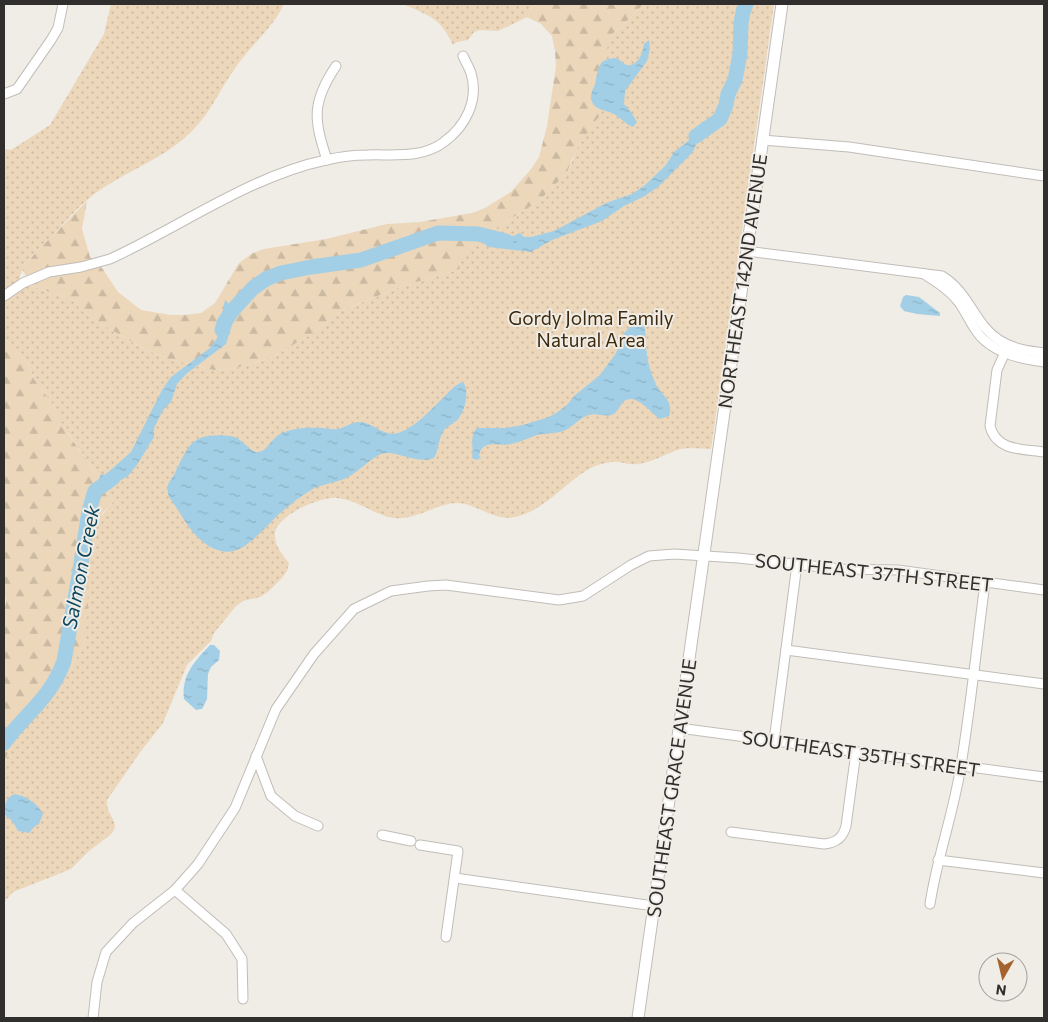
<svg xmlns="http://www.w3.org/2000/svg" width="1048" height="1022" font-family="Commissioner,sans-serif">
  <defs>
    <pattern id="forest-firs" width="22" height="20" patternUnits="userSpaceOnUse" patternTransform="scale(1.25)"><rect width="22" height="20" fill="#ecd7bb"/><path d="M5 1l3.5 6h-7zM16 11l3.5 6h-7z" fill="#cbb9a1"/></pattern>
    <pattern id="park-dots" width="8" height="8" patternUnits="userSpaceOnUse" patternTransform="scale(1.25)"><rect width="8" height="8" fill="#ecd7bb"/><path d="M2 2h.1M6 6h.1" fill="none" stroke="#cbb9a1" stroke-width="1.8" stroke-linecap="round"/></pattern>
    <pattern id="water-ripples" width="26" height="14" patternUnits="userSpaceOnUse" patternTransform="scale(1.25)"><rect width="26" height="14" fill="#a2cfe6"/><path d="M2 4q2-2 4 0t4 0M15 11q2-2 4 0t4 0" fill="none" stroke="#8cb2c6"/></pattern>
  </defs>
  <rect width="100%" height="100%" fill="#f0ece6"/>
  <g fill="url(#forest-firs)">
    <polygon points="539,4 644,4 623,25 611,35 609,92 605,107 572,159 567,173 539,201 479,239 459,258 460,269 400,287 341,311 316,331 275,356 245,366 229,369 213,370 169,359 146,350 113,331 85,313 72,300 32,286 22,269 37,251 87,201 82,229 90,257 102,268 118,292 141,310 171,315 185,315 201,313 215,303 239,263 251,254 264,249 326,239 387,224 420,222 472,213 485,208 511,192 531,169 539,157 547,126 556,66 555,51 552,36 541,24 527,17 534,6"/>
    <polygon points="4,338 28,363 34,379 52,403 68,434 99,477 113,502 102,514 92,539 90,550 88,616 84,644 71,668 56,680 25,718 4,762 4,615 6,602 4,590"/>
  </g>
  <g fill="url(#park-dots)">
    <path d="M 111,4 L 284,4 C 272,29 254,42 238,64 C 222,85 212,111 193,130 C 167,157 131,169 100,190 C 82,202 66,221 51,237 C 38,250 24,262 19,279 L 23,283 L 72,300 L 85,313 L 113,331 L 146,350 L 169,359 L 213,370 L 229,369 L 245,366 L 275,356 L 316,331 L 341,311 L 400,287 L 460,269 L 458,258 L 479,239 L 539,201 L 567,173 L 579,145 L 605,107 L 609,92 L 607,49 L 611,35 L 623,25 L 644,4 L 774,4 L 711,449 C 700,449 688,447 677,450 C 664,455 652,462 638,464 C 632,465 626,463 619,462 C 609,461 596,465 587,470 C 562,486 543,511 515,517 C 494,522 477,503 456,503 C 435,504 417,520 394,518 C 374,515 358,500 337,498 C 321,496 277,515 275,533 C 274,546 282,553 289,563 L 287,571 L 282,578 L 269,591 L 260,597 L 243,601 L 236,606 L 214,633 L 211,641 L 187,665 L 163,723 L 141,751 L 107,800 C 106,814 115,817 115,828 L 110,835 L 89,851 L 71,869 L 13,892 L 4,902 L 4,762 L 25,718 L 56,680 L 71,668 L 84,644 L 88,611 L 87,572 L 92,539 L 99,519 L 113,502 L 99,477 L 65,429 L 52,403 L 34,379 L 28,363 L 4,338 L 4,149 L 11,150 L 50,125 L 104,34 Z"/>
    <path d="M 403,4 L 539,4 L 534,6 L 527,17 L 511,25 L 498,31 L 480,30 L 474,32 L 468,40 L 457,42 L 453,45 C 440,17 429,16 403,4 Z"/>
  </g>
  <g fill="url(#water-ripples)">
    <path d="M 649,40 L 650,49 L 647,61 L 625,91 L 624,104 L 631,112 L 637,122 L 633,127 L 631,126 C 624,123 619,116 612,113 C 605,110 596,110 592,102 C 589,95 593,90 595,84 C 599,69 596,59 616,58 C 620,59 623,64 627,65 C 638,67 643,52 644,44 Z"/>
    <polygon points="716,117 708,133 698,141 692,153 658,187 643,197 624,206 602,221 552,240 531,252 489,247 484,244 487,234 513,236 520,233 524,237 531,237 554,231 606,203 632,194 644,186 666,165 674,152 688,141 696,130 707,120"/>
    <polygon points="906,295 919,297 940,313 940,316 917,314 904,311 900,306 903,297"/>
    <polygon points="225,300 230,305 233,322 226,344 186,374 177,384 171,402 163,410 154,428 154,437 137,465 128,476 109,487 94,489 101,474 105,475 131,452 162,390 171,377 210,348 217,338"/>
    <path d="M 642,320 C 647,330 645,343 647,355 C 648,364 651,373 655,382 C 660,396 674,398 669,416 L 660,419 C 651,413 643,401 632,399 C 621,398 621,408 615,413 C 608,419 597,412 589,415 C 578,418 571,430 560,432 C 552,434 545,433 537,435 C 528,438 520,442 511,444 C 500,447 483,438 479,455 L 481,458 L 476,460 L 472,458 C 474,447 469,436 477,428 L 505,428 L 523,425 L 549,417 L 559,411 L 568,404 L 574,396 L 600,375 L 616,353 L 624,333 L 636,321 Z"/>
    <path d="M 463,382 C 470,391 465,411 458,419 C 454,424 446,426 443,432 C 438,440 439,450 434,458 C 417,465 395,449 381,454 C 370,459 360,470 350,476 C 340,482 328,483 317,487 C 306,492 295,501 285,509 C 271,520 259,537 243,547 C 237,551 228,553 221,551 C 194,544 184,517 169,497 C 165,484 169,484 175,473 C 189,443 193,432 231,436 C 242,437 251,454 258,452 C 267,451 271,440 278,435 C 291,428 308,427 322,428 C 327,428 333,430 337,429 C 345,428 351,422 359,422 C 373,422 383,437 398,433 C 415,428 430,410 443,398 C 449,392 454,385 463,382 Z"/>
    <path d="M 210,645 L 214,645 L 220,651 L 219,660 L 211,667 L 208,674 L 207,699 L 202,709 L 196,710 L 184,699 C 181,675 195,661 210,645 Z"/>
    <path d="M 15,794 C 26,796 37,803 43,814 L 39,824 L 35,826 L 29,833 L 18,831 L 13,822 L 4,814 C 4,805 6,797 15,794 Z"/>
  </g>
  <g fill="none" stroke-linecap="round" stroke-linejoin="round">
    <g stroke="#a2cfe6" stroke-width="15">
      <polyline points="696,136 720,119 726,105 728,94 735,80 740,54 741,23 743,12 746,4"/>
      <polyline points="222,330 224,323 232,311 253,288 266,279 281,273 311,267 361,260 438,233 478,234 506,241"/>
      <path d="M 4,743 C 26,713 51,698 64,661 L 80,570 L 89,511 L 95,491 L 113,478"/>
    </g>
    <g stroke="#c1bdb8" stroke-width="11">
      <g id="minor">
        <polyline points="4,94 17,89 51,40 58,28 63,4"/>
        <polyline points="762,140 849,147 1044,176"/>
        <path d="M 327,160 C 314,120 311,103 336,66"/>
        <path d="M 747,251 L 942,276 C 970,293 974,324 999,340 C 1013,349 1028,351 1044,353"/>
        <path d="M 924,274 C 938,283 951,291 960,304 C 968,315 973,330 983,339 C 1000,355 1023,359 1044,362"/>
        <path d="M 4,296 L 23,283 L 49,272 L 81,267 L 110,259 C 180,227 250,176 326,160 C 339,157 354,155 367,155 C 393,154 422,159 444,142 C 466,126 479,100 471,73 C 469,67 465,61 463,56"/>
        <path d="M 1007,348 L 997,370 L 990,426 C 996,451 1023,449 1044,452"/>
        <polyline points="786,650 1044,684"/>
        <polyline points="679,728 1044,777"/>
        <polyline points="774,741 797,564"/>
        <polyline points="256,756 271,796 295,816 318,826"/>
        <path d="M 731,832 L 824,844 C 836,843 843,838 846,826 L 856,752"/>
        <polyline points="382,835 411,841"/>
        <polyline points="420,845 458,851 446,937"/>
        <polyline points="938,860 1044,873"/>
        <polyline points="455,878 654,906"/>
        <polyline points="175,890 226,934 242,959 243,999"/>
        <path d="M 930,904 C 937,857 954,812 961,765 C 971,705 977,643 985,583"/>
        <polyline points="93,1018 97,982 106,952 133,923 175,890 198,864 235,808 276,709 314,654 354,609 391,591 428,586 446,585 559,600 583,596 631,565 649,556 674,554 738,558 840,569 898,570 1044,590"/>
      </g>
    </g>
    <g stroke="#c1bdb8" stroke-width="13">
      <polyline id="tertiary" points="638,1018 782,4"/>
    </g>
    <use href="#minor" stroke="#fff" stroke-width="9"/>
    <use href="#tertiary" stroke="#fff" stroke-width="11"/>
  </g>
  <g text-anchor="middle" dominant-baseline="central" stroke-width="4" stroke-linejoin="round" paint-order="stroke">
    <g font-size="19" fill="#312f2d" stroke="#f0ece6">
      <text transform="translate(742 281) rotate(-82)">NORTHEAST 142ND AVENUE</text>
      <text transform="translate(874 572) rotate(6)">SOUTHEAST 37TH STREET</text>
      <text transform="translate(861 753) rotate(8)">SOUTHEAST 35TH STREET</text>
      <text transform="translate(671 788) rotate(-82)">SOUTHEAST GRACE AVENUE</text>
    </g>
    <g font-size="19" fill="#3e2a0c" stroke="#f0ece6">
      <text x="591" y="317">Gordy Jolma Family<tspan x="591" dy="22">Natural Area</tspan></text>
    </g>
    <g font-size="20" font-style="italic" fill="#0d485f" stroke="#f0ece6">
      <text transform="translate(80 567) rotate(-79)">Salmon Creek</text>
    </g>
  </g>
  <rect width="1048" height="1022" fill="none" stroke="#312f2d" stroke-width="10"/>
  <g transform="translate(1003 977) rotate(188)"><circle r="24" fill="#f0ece6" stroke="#a4a09c"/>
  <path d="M0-4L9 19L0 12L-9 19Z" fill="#a3622e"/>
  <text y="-8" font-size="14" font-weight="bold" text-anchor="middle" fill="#312f2d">N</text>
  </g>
</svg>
